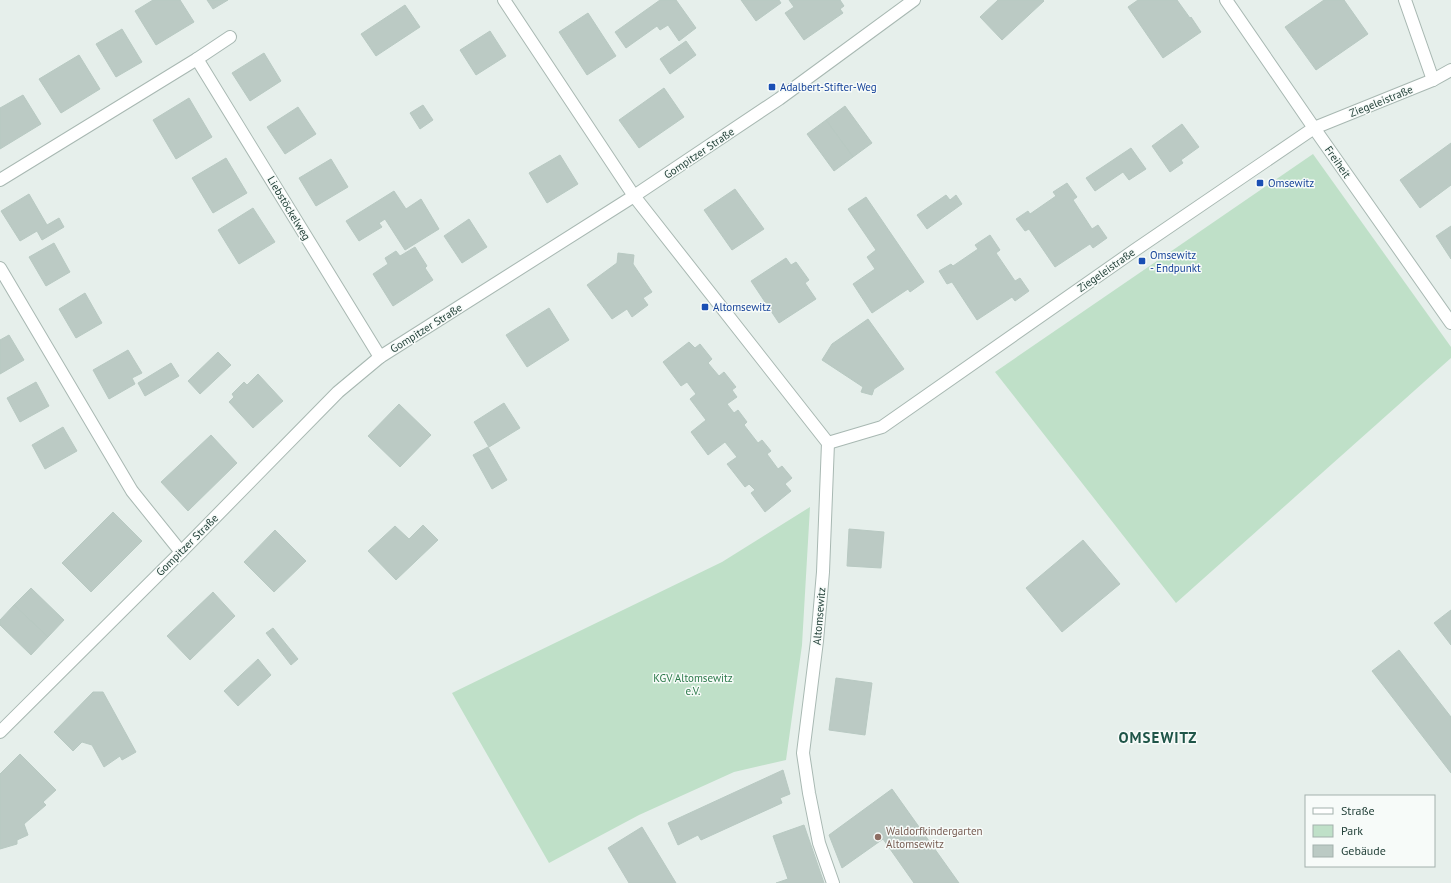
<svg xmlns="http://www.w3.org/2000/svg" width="1451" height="883" font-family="'PT Sans',sans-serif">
  <rect width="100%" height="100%" fill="#e6efeb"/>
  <g fill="#bfe0c8">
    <polygon points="1313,154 1451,347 1451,358 1176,603 995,372"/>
    <polygon points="810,507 802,645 786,760 734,772 639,815 549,863 452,693 722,562"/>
  </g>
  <g fill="#bbcac4" stroke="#b8c9c2">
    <polygon points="153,0 180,0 194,22 156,45 135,11"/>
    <polygon points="207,0 228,0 213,9"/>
    <polygon points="660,0 676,0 696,28 679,41 668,25 660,30 657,26 626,48 615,32"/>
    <polygon points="741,0 779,0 781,3 756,21"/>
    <polygon points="789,0 840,0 844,6 840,9 843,13 804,40 785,13 794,7"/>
    <polygon points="998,0 1043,0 1044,1 1002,40 980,17"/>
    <polygon points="1138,0 1177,0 1190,18 1191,17 1201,32 1163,58 1128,7"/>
    <polygon points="1324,0 1344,0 1368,34 1316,70 1285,27"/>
    <polygon points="405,5 420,27 376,56 361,34"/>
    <polygon points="588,13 616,56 587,75 559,32"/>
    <polygon points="122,29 142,62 116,77 96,44"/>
    <polygon points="490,31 506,56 476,75 460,50"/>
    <polygon points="686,41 696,55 670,74 660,59"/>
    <polygon points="264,53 281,81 250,101 232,73"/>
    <polygon points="79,55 100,89 61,113 39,79"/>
    <polygon points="664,88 684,117 639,148 619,120"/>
    <polygon points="23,95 41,124 0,149 0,108"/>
    <polygon points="189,98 212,137 176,159 153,120"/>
    <polygon points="423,105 433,120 420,129 410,113"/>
    <polygon points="845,106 872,143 853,157 826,120"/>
    <polygon points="298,107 316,134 285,154 267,127"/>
    <polygon points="826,120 853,157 834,171 807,134"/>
    <polygon points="1182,124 1199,147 1181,160 1183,163 1170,172 1152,146"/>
    <polygon points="1451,143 1451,185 1420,208 1400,180"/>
    <polygon points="1131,148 1146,169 1129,180 1123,172 1095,191 1086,178"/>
    <polygon points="560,155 578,184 547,203 529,173"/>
    <polygon points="226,158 247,193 213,213 192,178"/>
    <polygon points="331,159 348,187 316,206 299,178"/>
    <polygon points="1067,183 1077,197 1073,200 1092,229 1098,225 1107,238 1093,248 1090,244 1055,267 1029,229 1025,231 1016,219 1028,211 1030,214 1056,196 1053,192"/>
    <polygon points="735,189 764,229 732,250 704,210"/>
    <polygon points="394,191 406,209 421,199 439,229 405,250 385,219 379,223 382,227 359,241 346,221"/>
    <polygon points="29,194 47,225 59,218 64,227 42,240 37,231 20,241 1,211"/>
    <polygon points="946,195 950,200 956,195 962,204 927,229 917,215"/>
    <polygon points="866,197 924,282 910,292 908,289 872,313 853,284 875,269 867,257 876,250 848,209"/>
    <polygon points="253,208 275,242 239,264 218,230"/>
    <polygon points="469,219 487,247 462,263 444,236"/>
    <polygon points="1451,226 1451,259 1436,236"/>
    <polygon points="990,235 1000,250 996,253 1015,281 1020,278 1029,291 1015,301 1012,297 977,320 952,282 947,284 939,271 951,264 953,266 978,249 975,245"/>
    <polygon points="54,243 70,272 46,286 29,257"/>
    <polygon points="415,247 427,266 425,268 433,280 393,306 373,274 388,264 385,258 396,251 400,256"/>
    <polygon points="618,253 634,255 633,264 652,292 643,298 648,305 632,317 627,309 612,319 587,285 617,263"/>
    <polygon points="786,258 791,265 796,262 809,280 805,283 816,299 779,323 751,281"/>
    <polygon points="85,293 102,323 76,338 59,309"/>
    <polygon points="549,308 569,340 527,367 506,335"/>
    <polygon points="868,319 904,369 874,389 872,395 861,392 863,387 822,360 832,344"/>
    <polygon points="9,335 24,360 0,374 0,340"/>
    <polygon points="689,342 695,348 700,344 712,359 708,363 719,376 724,372 736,387 732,390 737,397 727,404 734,413 738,410 747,422 744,425 758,443 762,440 771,451 767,454 778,469 782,466 792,478 785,484 791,491 765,512 751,493 755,490 749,484 745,487 727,464 737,457 725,442 708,455 691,432 706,420 690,399 696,394 687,382 681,386 663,362"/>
    <polygon points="128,350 142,373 132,378 135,384 109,399 93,370"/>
    <polygon points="218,352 231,365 200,394 188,381"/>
    <polygon points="171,363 179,376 145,396 138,383"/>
    <polygon points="258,374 283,401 253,428 229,402 234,397 232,394 244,382 247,385"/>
    <polygon points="36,382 49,406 20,422 7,398"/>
    <polygon points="504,403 520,428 489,447 474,422"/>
    <polygon points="399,404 431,435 400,467 368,436"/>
    <polygon points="63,427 77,451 45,469 32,445"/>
    <polygon points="211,435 237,463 188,511 161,482"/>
    <polygon points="488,447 507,480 492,489 473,455"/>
    <polygon points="113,512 142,541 91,592 62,563"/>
    <polygon points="423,525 438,540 396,580 368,551 395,526 409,539"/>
    <polygon points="849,529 884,532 881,568 847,566"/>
    <polygon points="275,530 306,561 274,592 244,562"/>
    <polygon points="1083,540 1120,584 1062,632 1026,588"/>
    <polygon points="31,588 64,620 48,637 14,605"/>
    <polygon points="213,592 235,616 190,660 167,636"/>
    <polygon points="14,605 48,637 31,655 0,625 0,620"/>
    <polygon points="1451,610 1451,645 1434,623"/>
    <polygon points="273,628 298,659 291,665 266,633"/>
    <polygon points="1399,650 1451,717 1451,773 1372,671"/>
    <polygon points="258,659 271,675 238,706 224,691"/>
    <polygon points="836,678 872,683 865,735 829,730"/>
    <polygon points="93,692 103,692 136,752 122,760 120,756 104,767 92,745 82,742 73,751 54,732"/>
    <polygon points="20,754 56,790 43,802 46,805 24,824 28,835 17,840 17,844 0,849 0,774"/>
    <polygon points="783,770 790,794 780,798 782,803 701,840 698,835 678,845 668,823"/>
    <polygon points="892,789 959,883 914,883 883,839 842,868 829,835"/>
    <polygon points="804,825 824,883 776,883 788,879 773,836"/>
    <polygon points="642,827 676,883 629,883 608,848"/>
  </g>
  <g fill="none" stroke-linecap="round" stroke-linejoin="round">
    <g stroke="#a8b8b2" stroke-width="14">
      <g id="minor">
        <polyline points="504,0 634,196 828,443 823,572 817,641 803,753 809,793 819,843 833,883"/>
        <polyline points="1226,0 1314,128 1451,323"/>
        <polyline points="1405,0 1433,80"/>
        <polyline points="197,59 230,37"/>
        <polyline points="0,180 197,59 380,357"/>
        <polyline points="0,268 132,491 181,552"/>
        <polyline points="828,443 882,427 1135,250 1314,128 1433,80 1451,70"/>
        <polyline points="0,732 181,552 338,392 380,357 634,196 779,99 914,0"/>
      </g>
    </g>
    <use href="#minor" stroke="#fff" stroke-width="12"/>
  </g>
  <g fill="#1a4fb4" stroke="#f7fbf9" stroke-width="1.5">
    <rect x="768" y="83" width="8" height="8" rx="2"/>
    <rect x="1256" y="179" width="8" height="8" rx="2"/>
    <rect x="1138" y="257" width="8" height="8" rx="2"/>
    <rect x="701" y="303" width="8" height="8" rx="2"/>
  </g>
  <circle fill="#8d6e63" stroke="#f7fbf9" stroke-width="1.5" cx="878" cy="837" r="4"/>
  <g text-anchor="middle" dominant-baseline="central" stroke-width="3" stroke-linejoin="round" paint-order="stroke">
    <g font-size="11" fill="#164399" stroke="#f7fbf9" text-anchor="start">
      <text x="780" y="87">Adalbert-Stifter-Weg</text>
      <text x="1268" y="183">Omsewitz</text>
      <text x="1150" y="255">Omsewitz<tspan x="1150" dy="13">- Endpunkt</tspan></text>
      <text x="713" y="307">Altomsewitz</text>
    </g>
    <g font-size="11" fill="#24423a" stroke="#f7fbf9">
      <text transform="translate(1381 101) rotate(-22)">Ziegeleistraße</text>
      <text transform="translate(699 153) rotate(-34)">Gompitzer Straße</text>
      <text transform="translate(1338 162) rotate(55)">Freiheit</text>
      <text transform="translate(289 208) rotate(59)">Liebstöckelweg</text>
      <text transform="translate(1106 270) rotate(-35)">Ziegeleistraße</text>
      <text transform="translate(426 328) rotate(-32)">Gompitzer Straße</text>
      <text transform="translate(187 545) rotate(-45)">Gompitzer Straße</text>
      <text transform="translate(819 616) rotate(-85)">Altomsewitz</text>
    </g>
    <g font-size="11" fill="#2d7a4b" stroke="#f7fbf9">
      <text x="693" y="678">KGV Altomsewitz<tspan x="693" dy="13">e.V.</tspan></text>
    </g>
    <g font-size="11" fill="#785e54" stroke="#f7fbf9" text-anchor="start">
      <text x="886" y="831">Waldorfkindergarten<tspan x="886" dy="13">Altomsewitz</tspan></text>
    </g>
    <g font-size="15" font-weight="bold" letter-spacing="1" fill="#1f5548" stroke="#f7fbf9">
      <text x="1158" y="737">OMSEWITZ</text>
    </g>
  </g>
  <rect x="1305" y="795" width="130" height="72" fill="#f7fbf9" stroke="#a3b1ad"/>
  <rect x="1313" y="808" width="20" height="6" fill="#ffffff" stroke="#a3b1ad"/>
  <text x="1341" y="815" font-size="12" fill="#24423a">Straße</text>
  <rect x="1313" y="825" width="20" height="12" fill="#bfe0c8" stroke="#a3b1ad"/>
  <text x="1341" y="835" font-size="12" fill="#24423a">Park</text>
  <rect x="1313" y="845" width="20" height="12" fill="#bbcac4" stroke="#a3b1ad"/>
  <text x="1341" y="855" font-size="12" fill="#24423a">Gebäude</text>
</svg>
